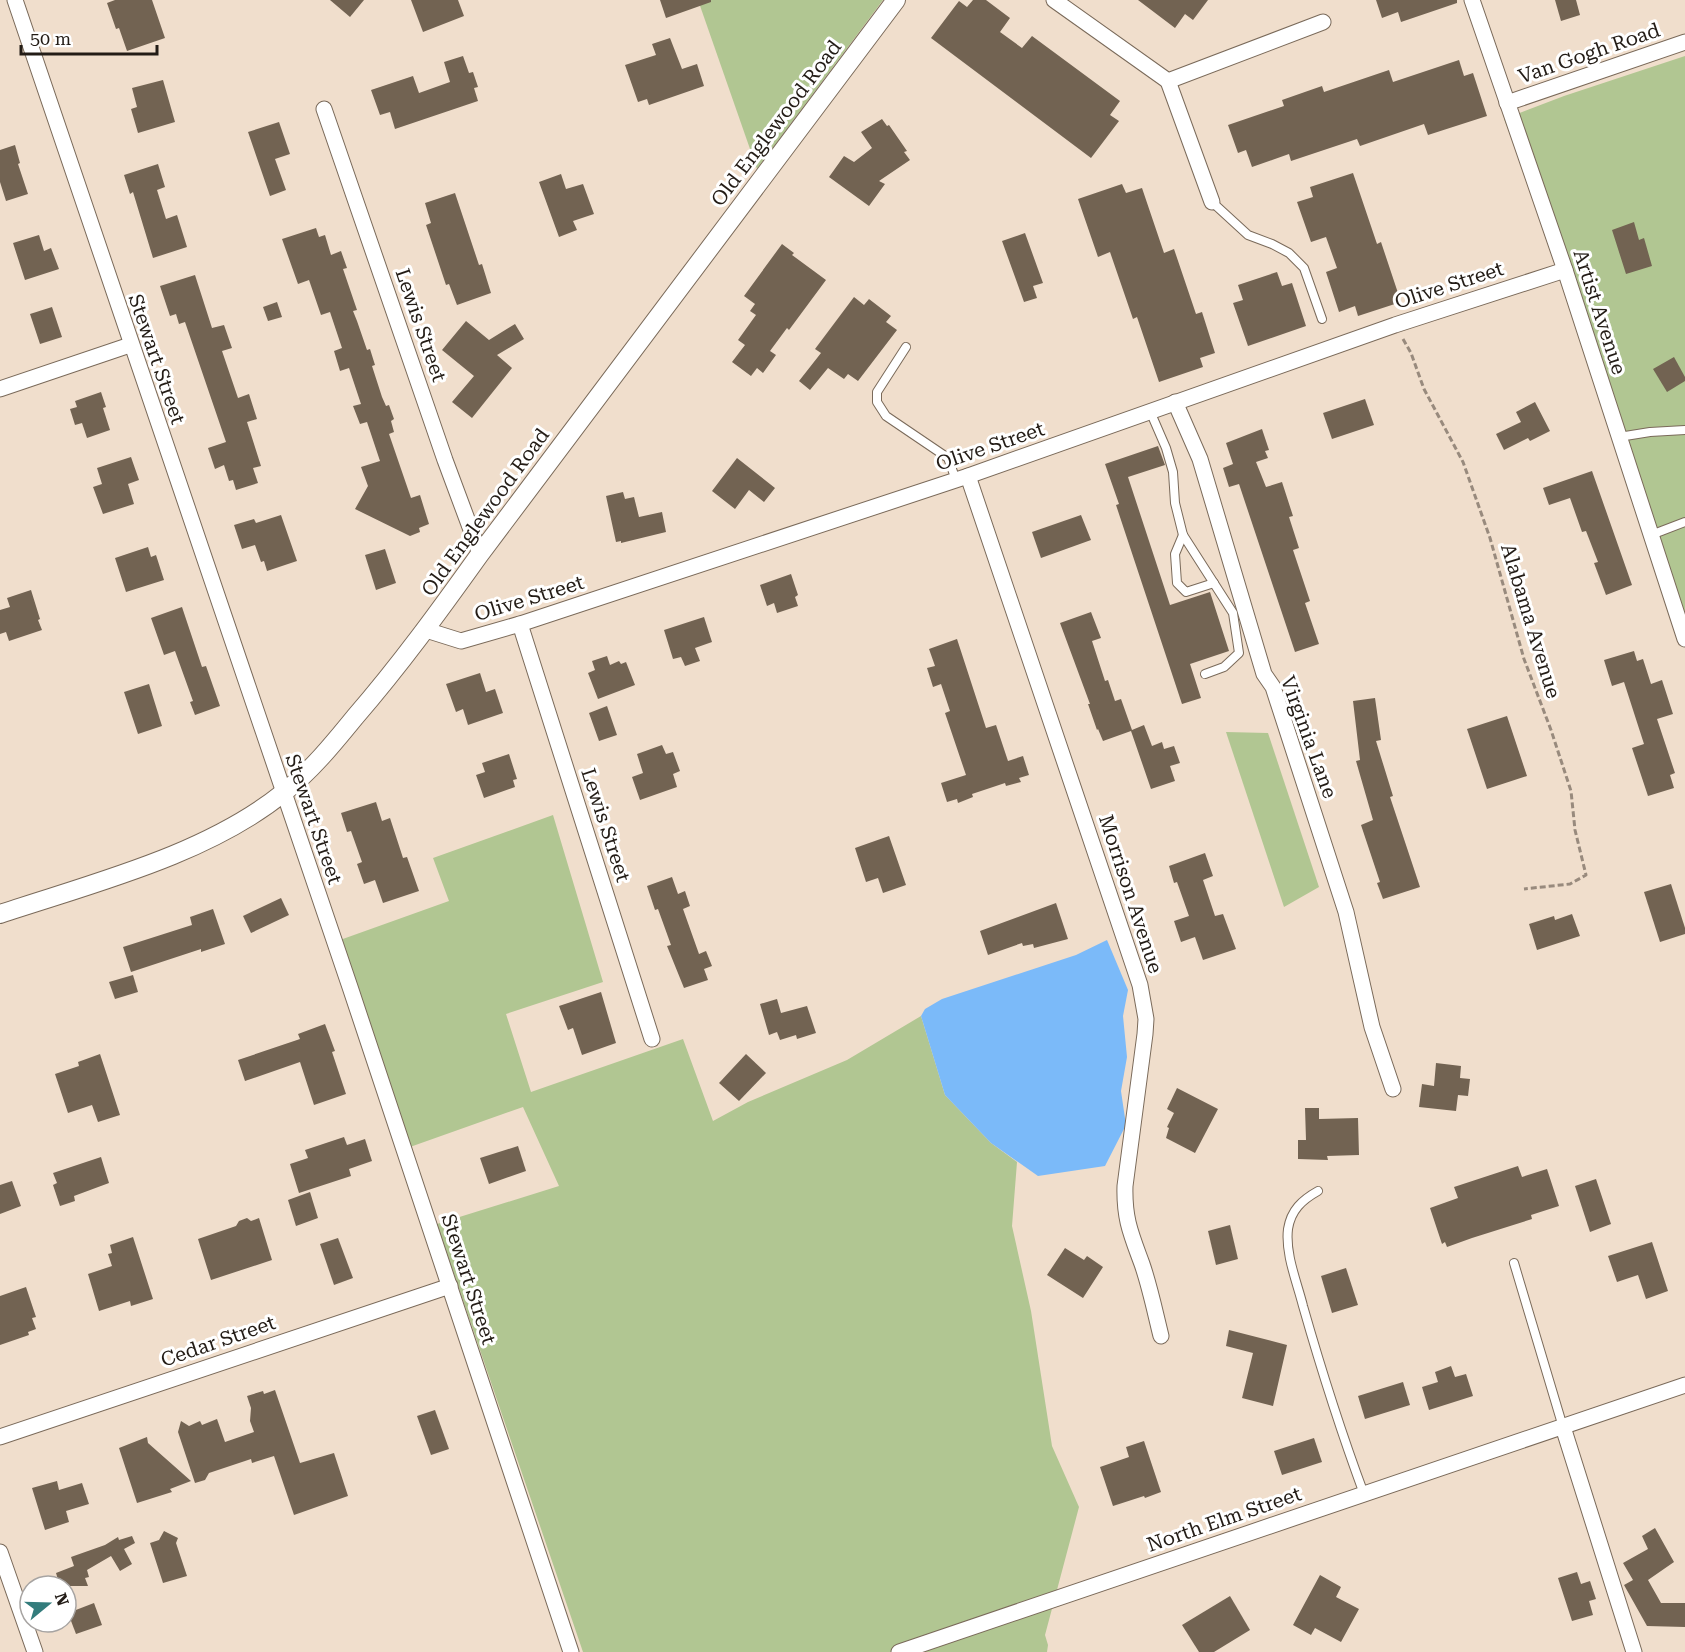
<svg xmlns="http://www.w3.org/2000/svg" width="1685" height="1652" font-family="'Roboto Serif',serif">
  <rect width="100%" height="100%" fill="#f0decc"/>
  <g fill="#b1c692">
    <polygon points="698,0 883,0 757,169"/>
    <polygon points="1685,56 1685,613 1561,268 1504,119 1564,96"/>
    <polygon points="1226,732 1268,733 1319,887 1284,907"/>
    <polygon points="553,815 603,982 506,1014 531,1092 683,1039 713,1121 748,1102 847,1060 921,1016 945,1095 991,1143 1017,1162 1012,1226 1031,1311 1052,1446 1079,1507 1045,1635 1048,1645 1047,1652 583,1652 437,1224 559,1186 523,1107 410,1147 340,940 449,901 433,858"/>
  </g>
  <polygon fill="#7bbaf9" points="1107,940 1128,990 1123,1016 1127,1057 1121,1091 1126,1125 1105,1166 1038,1176 991,1143 945,1095 921,1016 925,1009 942,999 1076,955"/>
  <g fill="#726352">
    <polygon points="115,0 152,0 165,38 127,51 119,28 116,29 107,3"/>
    <polygon points="330,0 364,0 350,17"/>
    <polygon points="411,0 458,0 464,16 423,32"/>
    <polygon points="660,0 711,0 711,2 666,18"/>
    <polygon points="973,0 986,0 1010,18 1000,32 1022,48 1032,36 1120,101 1110,115 1119,121 1091,158 931,38 959,1 967,7"/>
    <polygon points="1138,0 1208,0 1193,20 1185,14 1175,28"/>
    <polygon points="1376,0 1457,0 1457,3 1401,22 1398,12 1382,18"/>
    <polygon points="1555,0 1576,0 1580,15 1561,21"/>
    <polygon points="670,38 682,69 697,64 704,86 649,105 647,99 638,102 625,65 656,55 652,44"/>
    <polygon points="463,56 469,73 473,72 478,87 474,88 478,101 395,129 390,112 380,115 371,90 413,76 419,93 450,82 444,62"/>
    <polygon points="1459,60 1464,76 1473,73 1487,116 1428,135 1424,124 1360,146 1357,139 1291,161 1289,154 1252,167 1246,150 1238,153 1228,125 1284,106 1282,100 1322,86 1324,92 1389,70 1393,82"/>
    <polygon points="163,80 175,122 138,133 131,109 137,107 132,88"/>
    <polygon points="882,119 887,126 889,125 907,151 904,152 910,160 879,181 885,184 869,206 829,177 844,156 854,162 872,148 861,132"/>
    <polygon points="279,122 290,154 275,159 286,190 270,196 248,132"/>
    <polygon points="15,145 20,163 18,164 28,194 6,201 0,182 0,150"/>
    <polygon points="158,164 165,187 157,190 166,219 177,215 187,247 153,258 133,192 130,194 124,175"/>
    <polygon points="1353,173 1377,244 1381,242 1401,302 1358,316 1355,306 1339,312 1326,272 1337,268 1326,237 1311,242 1297,202 1313,197 1310,187"/>
    <polygon points="561,174 566,189 583,184 594,214 573,221 577,230 559,237 539,182"/>
    <polygon points="1122,184 1126,193 1142,188 1164,253 1174,249 1196,314 1202,312 1215,353 1200,358 1203,367 1159,382 1137,317 1133,319 1110,252 1098,257 1078,199"/>
    <polygon points="455,193 479,265 482,264 491,293 457,305 449,284 446,285 426,225 431,223 425,203"/>
    <polygon points="1634,222 1639,240 1644,238 1652,266 1626,274 1612,230"/>
    <polygon points="316,228 319,237 325,235 331,255 341,251 347,268 343,269 357,310 353,311 357,321 367,350 370,349 375,365 372,366 382,397 386,406 389,405 394,419 391,421 394,432 389,434 411,498 420,495 424,508 429,524 419,528 420,532 410,536 355,509 368,486 361,467 380,461 367,422 360,424 353,406 361,404 349,368 340,371 334,351 342,348 330,312 321,315 309,280 298,284 282,239"/>
    <polygon points="1025,233 1043,283 1033,286 1037,298 1024,302 1002,241"/>
    <polygon points="39,235 44,251 51,248 59,269 25,280 13,243"/>
    <polygon points="782,244 794,253 792,255 826,280 789,330 787,328 770,351 776,355 763,373 757,368 751,376 732,362 745,345 738,340 756,315 750,311 755,304 744,296"/>
    <polygon points="1277,272 1282,286 1292,283 1306,326 1248,346 1233,303 1243,300 1238,285"/>
    <polygon points="195,275 212,328 224,325 232,348 222,351 238,398 249,394 257,419 247,422 261,466 253,468 258,483 236,490 233,480 229,481 224,465 215,469 208,448 226,442 185,322 179,324 176,314 170,316 160,286"/>
    <polygon points="854,297 864,305 869,299 891,316 886,322 897,330 858,381 848,374 844,379 828,368 810,390 799,381 821,353 815,349"/>
    <polygon points="277,302 282,317 268,321 263,307"/>
    <polygon points="52,307 62,337 40,344 30,314"/>
    <polygon points="466,321 489,340 515,324 524,339 497,355 512,368 472,418 452,402 474,376 442,350"/>
    <polygon points="1674,357 1685,377 1685,381 1667,392 1653,369"/>
    <polygon points="101,392 106,407 103,408 110,430 87,438 82,423 75,425 70,409 77,407 75,401"/>
    <polygon points="1365,399 1374,425 1332,439 1323,413"/>
    <polygon points="1535,402 1550,431 1530,441 1528,438 1504,450 1496,434 1521,422 1516,412"/>
    <polygon points="1262,429 1269,450 1265,451 1268,458 1256,462 1266,487 1282,482 1293,516 1289,517 1299,548 1293,550 1310,601 1305,603 1319,644 1295,652 1239,484 1229,487 1223,468 1233,464 1226,443"/>
    <polygon points="1158,446 1165,465 1128,477 1170,605 1210,592 1229,651 1190,664 1201,698 1182,704 1116,505 1119,504 1105,464"/>
    <polygon points="131,457 139,480 128,484 134,504 103,514 93,487 102,484 97,468"/>
    <polygon points="737,458 775,488 764,502 749,490 735,509 712,491"/>
    <polygon points="1592,471 1632,585 1606,595 1594,563 1598,562 1586,531 1582,532 1570,498 1549,505 1543,488"/>
    <polygon points="623,492 625,499 634,497 639,517 662,512 666,532 621,543 621,541 616,542 606,496"/>
    <polygon points="281,515 297,561 267,571 264,561 261,562 255,545 242,549 234,525 254,519 256,523"/>
    <polygon points="1081,515 1091,540 1041,558 1032,532"/>
    <polygon points="148,547 151,557 156,555 164,580 126,592 115,558"/>
    <polygon points="385,549 396,583 376,590 365,555"/>
    <polygon points="791,574 798,595 795,597 798,606 777,613 774,603 767,606 760,585"/>
    <polygon points="31,590 40,619 38,620 42,630 9,641 6,632 0,634 0,610 10,607 7,598"/>
    <polygon points="182,607 202,667 206,666 220,706 195,715 190,702 193,701 175,651 164,655 151,618"/>
    <polygon points="1091,612 1101,638 1092,641 1105,681 1108,680 1115,701 1121,699 1132,730 1144,725 1152,746 1162,742 1164,749 1174,746 1180,763 1170,766 1175,781 1151,789 1131,731 1103,741 1098,729 1097,730 1088,704 1090,704 1060,623"/>
    <polygon points="704,617 712,642 695,648 700,661 685,666 681,657 673,659 664,630"/>
    <polygon points="957,639 986,728 996,725 1008,761 1023,756 1029,775 1019,778 1021,782 1006,786 1005,783 972,794 973,797 958,803 957,799 947,802 941,783 966,775 945,713 950,711 941,684 933,687 927,668 935,666 929,649"/>
    <polygon points="1634,651 1637,661 1643,659 1651,684 1662,680 1673,714 1657,719 1675,773 1670,775 1674,788 1648,796 1632,748 1644,744 1624,682 1612,686 1604,660"/>
    <polygon points="607,656 610,665 619,661 621,664 626,662 635,685 598,699 588,673 595,670 592,661"/>
    <polygon points="480,673 486,692 495,689 503,713 468,725 463,709 456,712 446,684"/>
    <polygon points="149,684 162,726 138,734 124,692"/>
    <polygon points="1375,698 1381,740 1376,741 1393,796 1390,797 1420,887 1383,899 1377,883 1380,882 1361,825 1373,820 1356,761 1360,760 1353,701"/>
    <polygon points="607,706 617,735 599,741 589,713"/>
    <polygon points="1507,716 1527,776 1487,789 1467,729"/>
    <polygon points="662,745 666,754 673,752 680,771 673,774 677,787 640,800 632,777 643,773 637,754"/>
    <polygon points="509,754 517,779 513,780 515,787 484,798 476,775 485,772 482,763"/>
    <polygon points="376,802 382,821 390,818 403,858 407,857 419,891 383,903 375,880 364,884 357,864 362,862 351,831 347,832 341,813"/>
    <polygon points="889,836 906,885 883,893 878,878 866,882 855,848"/>
    <polygon points="1205,853 1213,876 1203,880 1215,916 1223,914 1236,949 1203,960 1195,937 1181,942 1174,921 1189,916 1177,882 1174,883 1169,866"/>
    <polygon points="672,877 678,894 685,891 690,906 683,909 699,954 706,951 712,966 704,969 708,980 684,988 667,946 671,945 658,909 655,910 647,886"/>
    <polygon points="1671,884 1685,928 1685,934 1660,942 1644,892"/>
    <polygon points="281,898 289,915 251,933 243,916"/>
    <polygon points="1056,903 1068,939 1034,948 1033,944 1023,946 1022,943 988,955 980,931"/>
    <polygon points="213,909 225,944 201,952 201,949 131,972 123,947 192,925 190,917"/>
    <polygon points="1572,914 1580,936 1537,950 1529,924 1554,916 1555,920"/>
    <polygon points="133,975 138,992 115,999 109,982"/>
    <polygon points="601,992 616,1043 582,1055 573,1028 568,1030 559,1006"/>
    <polygon points="777,999 781,1013 807,1006 816,1033 797,1039 796,1035 780,1040 777,1032 769,1035 760,1004"/>
    <polygon points="325,1024 335,1051 332,1052 346,1094 314,1105 300,1062 245,1081 238,1060 300,1039 298,1034"/>
    <polygon points="100,1054 120,1115 98,1122 92,1105 68,1113 55,1074 79,1066 78,1062"/>
    <polygon points="746,1054 766,1073 739,1101 719,1083"/>
    <polygon points="1436,1063 1461,1066 1460,1078 1470,1079 1468,1096 1458,1095 1456,1111 1419,1107 1422,1084 1434,1086"/>
    <polygon points="1177,1088 1218,1109 1195,1153 1166,1138 1169,1128 1167,1127 1174,1113 1167,1109"/>
    <polygon points="1305,1108 1319,1108 1319,1119 1358,1118 1359,1155 1327,1156 1328,1160 1298,1159 1298,1140 1306,1140"/>
    <polygon points="344,1137 347,1145 365,1139 372,1161 349,1169 351,1176 299,1193 290,1164 308,1158 305,1150"/>
    <polygon points="518,1146 526,1171 489,1184 480,1158"/>
    <polygon points="101,1157 109,1183 74,1196 75,1201 60,1206 53,1185 57,1183 53,1173"/>
    <polygon points="1518,1166 1522,1177 1547,1169 1559,1206 1531,1215 1532,1219 1472,1238 1447,1247 1445,1242 1442,1244 1430,1208 1458,1198 1454,1187"/>
    <polygon points="1596,1179 1611,1224 1590,1232 1575,1186"/>
    <polygon points="12,1181 21,1206 0,1214 0,1185"/>
    <polygon points="310,1192 318,1218 296,1226 288,1200"/>
    <polygon points="247,1218 251,1221 259,1218 272,1260 211,1280 198,1239 236,1226 239,1221"/>
    <polygon points="1230,1225 1238,1259 1216,1265 1208,1231"/>
    <polygon points="133,1237 153,1299 131,1306 130,1301 99,1311 88,1274 112,1266 108,1254 112,1253 110,1245"/>
    <polygon points="338,1238 353,1278 334,1285 320,1244"/>
    <polygon points="1652,1242 1668,1291 1646,1299 1638,1275 1617,1282 1608,1256"/>
    <polygon points="1065,1248 1084,1260 1087,1256 1103,1267 1083,1298 1047,1275"/>
    <polygon points="1346,1268 1358,1305 1332,1313 1321,1276"/>
    <polygon points="26,1287 36,1317 32,1318 36,1329 28,1332 29,1335 0,1345 0,1296"/>
    <polygon points="1229,1330 1287,1345 1273,1406 1242,1398 1253,1353 1226,1346"/>
    <polygon points="1451,1366 1455,1377 1466,1374 1473,1396 1429,1410 1422,1387 1438,1382 1435,1372"/>
    <polygon points="1403,1382 1410,1405 1365,1419 1358,1396"/>
    <polygon points="275,1390 300,1463 334,1453 348,1496 294,1515 274,1456 252,1463 251,1459 209,1473 205,1480 195,1483 178,1432 181,1421 189,1426 200,1421 202,1425 217,1419 225,1442 254,1432 250,1421 251,1408 247,1396 263,1391 264,1394"/>
    <polygon points="435,1410 449,1449 431,1455 417,1416"/>
    <polygon points="147,1437 148,1443 191,1481 170,1489 172,1492 137,1503 119,1448"/>
    <polygon points="1314,1438 1322,1462 1282,1475 1274,1451"/>
    <polygon points="1144,1441 1161,1492 1145,1498 1144,1496 1113,1506 1100,1467 1129,1457 1126,1447"/>
    <polygon points="57,1481 59,1490 82,1483 89,1504 66,1511 69,1522 45,1530 32,1488"/>
    <polygon points="1655,1528 1674,1562 1648,1580 1661,1603 1685,1603 1685,1627 1647,1626 1624,1585 1633,1580 1623,1563 1648,1549 1642,1536"/>
    <polygon points="164,1531 178,1538 176,1543 187,1576 163,1583 150,1543 159,1540"/>
    <polygon points="132,1536 135,1543 124,1549 132,1564 120,1571 111,1556 87,1570 89,1577 85,1578 88,1586 60,1586 56,1573 74,1566 71,1557 105,1545 118,1537 119,1540"/>
    <polygon points="1577,1572 1581,1584 1590,1581 1596,1599 1589,1601 1593,1615 1572,1621 1558,1578"/>
    <polygon points="1320,1575 1341,1587 1336,1597 1359,1609 1341,1642 1315,1628 1311,1635 1293,1625"/>
    <polygon points="1230,1596 1250,1630 1214,1652 1199,1652 1182,1625"/>
    <polygon points="94,1603 102,1625 76,1634 68,1613"/>
  </g>
  <g fill="none" stroke-linecap="round" stroke-linejoin="round">
    <g stroke="#7a6a5a" stroke-width="10">
      <g id="service">
        <polyline points="1212,202 1248,235 1272,244 1289,253 1304,268 1322,319"/>
        <polyline points="906,347 877,392 877,402 886,416 948,458 956,480"/>
        <polyline points="1150,411 1166,448 1173,472 1175,503 1183,535 1233,613 1239,653 1224,667 1205,674"/>
        <polyline points="1619,437 1650,432 1685,430"/>
        <polyline points="1183,535 1175,554 1177,583 1186,592 1214,583"/>
        <polyline points="1651,535 1685,522"/>
        <path d="M 1318,1191 C 1302,1200 1291,1210 1288,1229 C 1285,1254 1297,1282 1303,1306 C 1321,1369 1341,1432 1364,1494"/>
        <polyline points="1514,1263 1563,1427"/>
      </g>
    </g>
    <g stroke="#7a6a5a" stroke-width="17">
      <g id="minor">
        <polyline points="15,0 350,987 571,1652"/>
        <polyline points="1054,0 1168,81 1323,22"/>
        <polyline points="1472,0 1565,270 1685,639"/>
        <polyline points="1168,81 1212,202"/>
        <polyline points="1507,103 1685,42"/>
        <polyline points="324,109 445,460 480,554"/>
        <polyline points="0,389 130,345"/>
        <polyline points="1175,402 1200,459 1264,674 1273,687 1346,912 1372,1027 1393,1089"/>
        <path d="M 968,476 L 1140,985 L 1146,1019 L 1145,1034 L 1125,1186 C 1124,1219 1131,1234 1142,1264 C 1150,1287 1155,1312 1161,1336"/>
        <polyline points="520,624 652,1039"/>
        <polyline points="426,630 461,641 520,624 968,476 1395,325 1565,270"/>
        <polyline points="1563,1427 1634,1652"/>
        <polyline points="0,1437 450,1286"/>
        <polyline points="0,1552 35,1652"/>
        <polyline points="899,1652 1685,1385"/>
      </g>
    </g>
    <g stroke="#7a6a5a" stroke-width="20">
      <path id="tertiary" d="M 0,914 C 93,883 206,855 283,793 C 311,771 333,744 355,717 C 400,665 440,610 480,554 L 896,0"/>
    </g>
    <polyline stroke="#988a7d" stroke-width="3" stroke-dasharray="6 3" stroke-linecap="butt" points="1403,339 1411,353 1424,389 1463,462 1490,538 1524,659 1551,730 1571,791 1575,830 1586,875 1570,884 1524,889"/>
    <use href="#service" stroke="#fff" stroke-width="8"/>
    <use href="#minor" stroke="#fff" stroke-width="15"/>
    <use href="#tertiary" stroke="#fff" stroke-width="18"/>
  </g>
  <g text-anchor="middle" dominant-baseline="central" stroke-width="6" stroke-linejoin="round" paint-order="stroke">
    <g font-size="20" fill="#231c16" stroke="#fff">
      <text transform="translate(1589 53) rotate(-19)">Van Gogh Road</text>
      <text transform="translate(776 123) rotate(-53)">Old Englewood Road</text>
      <text transform="translate(1449 285) rotate(-18)">Olive Street</text>
      <text transform="translate(1600 312) rotate(72)">Artist Avenue</text>
      <text transform="translate(421 325) rotate(71)">Lewis Street</text>
      <text transform="translate(157 359) rotate(71)">Stewart Street</text>
      <text transform="translate(990 446) rotate(-19)">Olive Street</text>
      <text transform="translate(485 512) rotate(-54)">Old Englewood Road</text>
      <text transform="translate(529 598) rotate(-17)">Olive Street</text>
      <text transform="translate(1531 621) rotate(73)">Alabama Avenue</text>
      <text transform="translate(1309 737) rotate(70)">Virginia Lane</text>
      <text transform="translate(314 819) rotate(71)">Stewart Street</text>
      <text transform="translate(606 825) rotate(72)">Lewis Street</text>
      <text transform="translate(1131 894) rotate(72)">Morrison Avenue</text>
      <text transform="translate(469 1279) rotate(72)">Stewart Street</text>
      <text transform="translate(218 1341) rotate(-19)">Cedar Street</text>
      <text transform="translate(1224 1519) rotate(-19)">North Elm Street</text>
    </g>
  </g>
  <g transform="translate(48 1604) rotate(71)"><circle r="28" fill="#ffffff" stroke="#a7a4a2" stroke-width="1.5"/>
  <path d="M0-4.5L10 22L0 15L-10 22Z" fill="#337c7c"/>
  <text y="-9" font-size="16" font-weight="bold" text-anchor="middle" fill="#231c16">N</text>
  </g>
  <path d="M21 45v9h136v-9" fill="none" stroke="#231c16" stroke-width="3"/>
  <text x="30" y="45" font-size="18" fill="#231c16" stroke="#ffffff" stroke-width="4.5" paint-order="stroke">50 m</text>
</svg>
